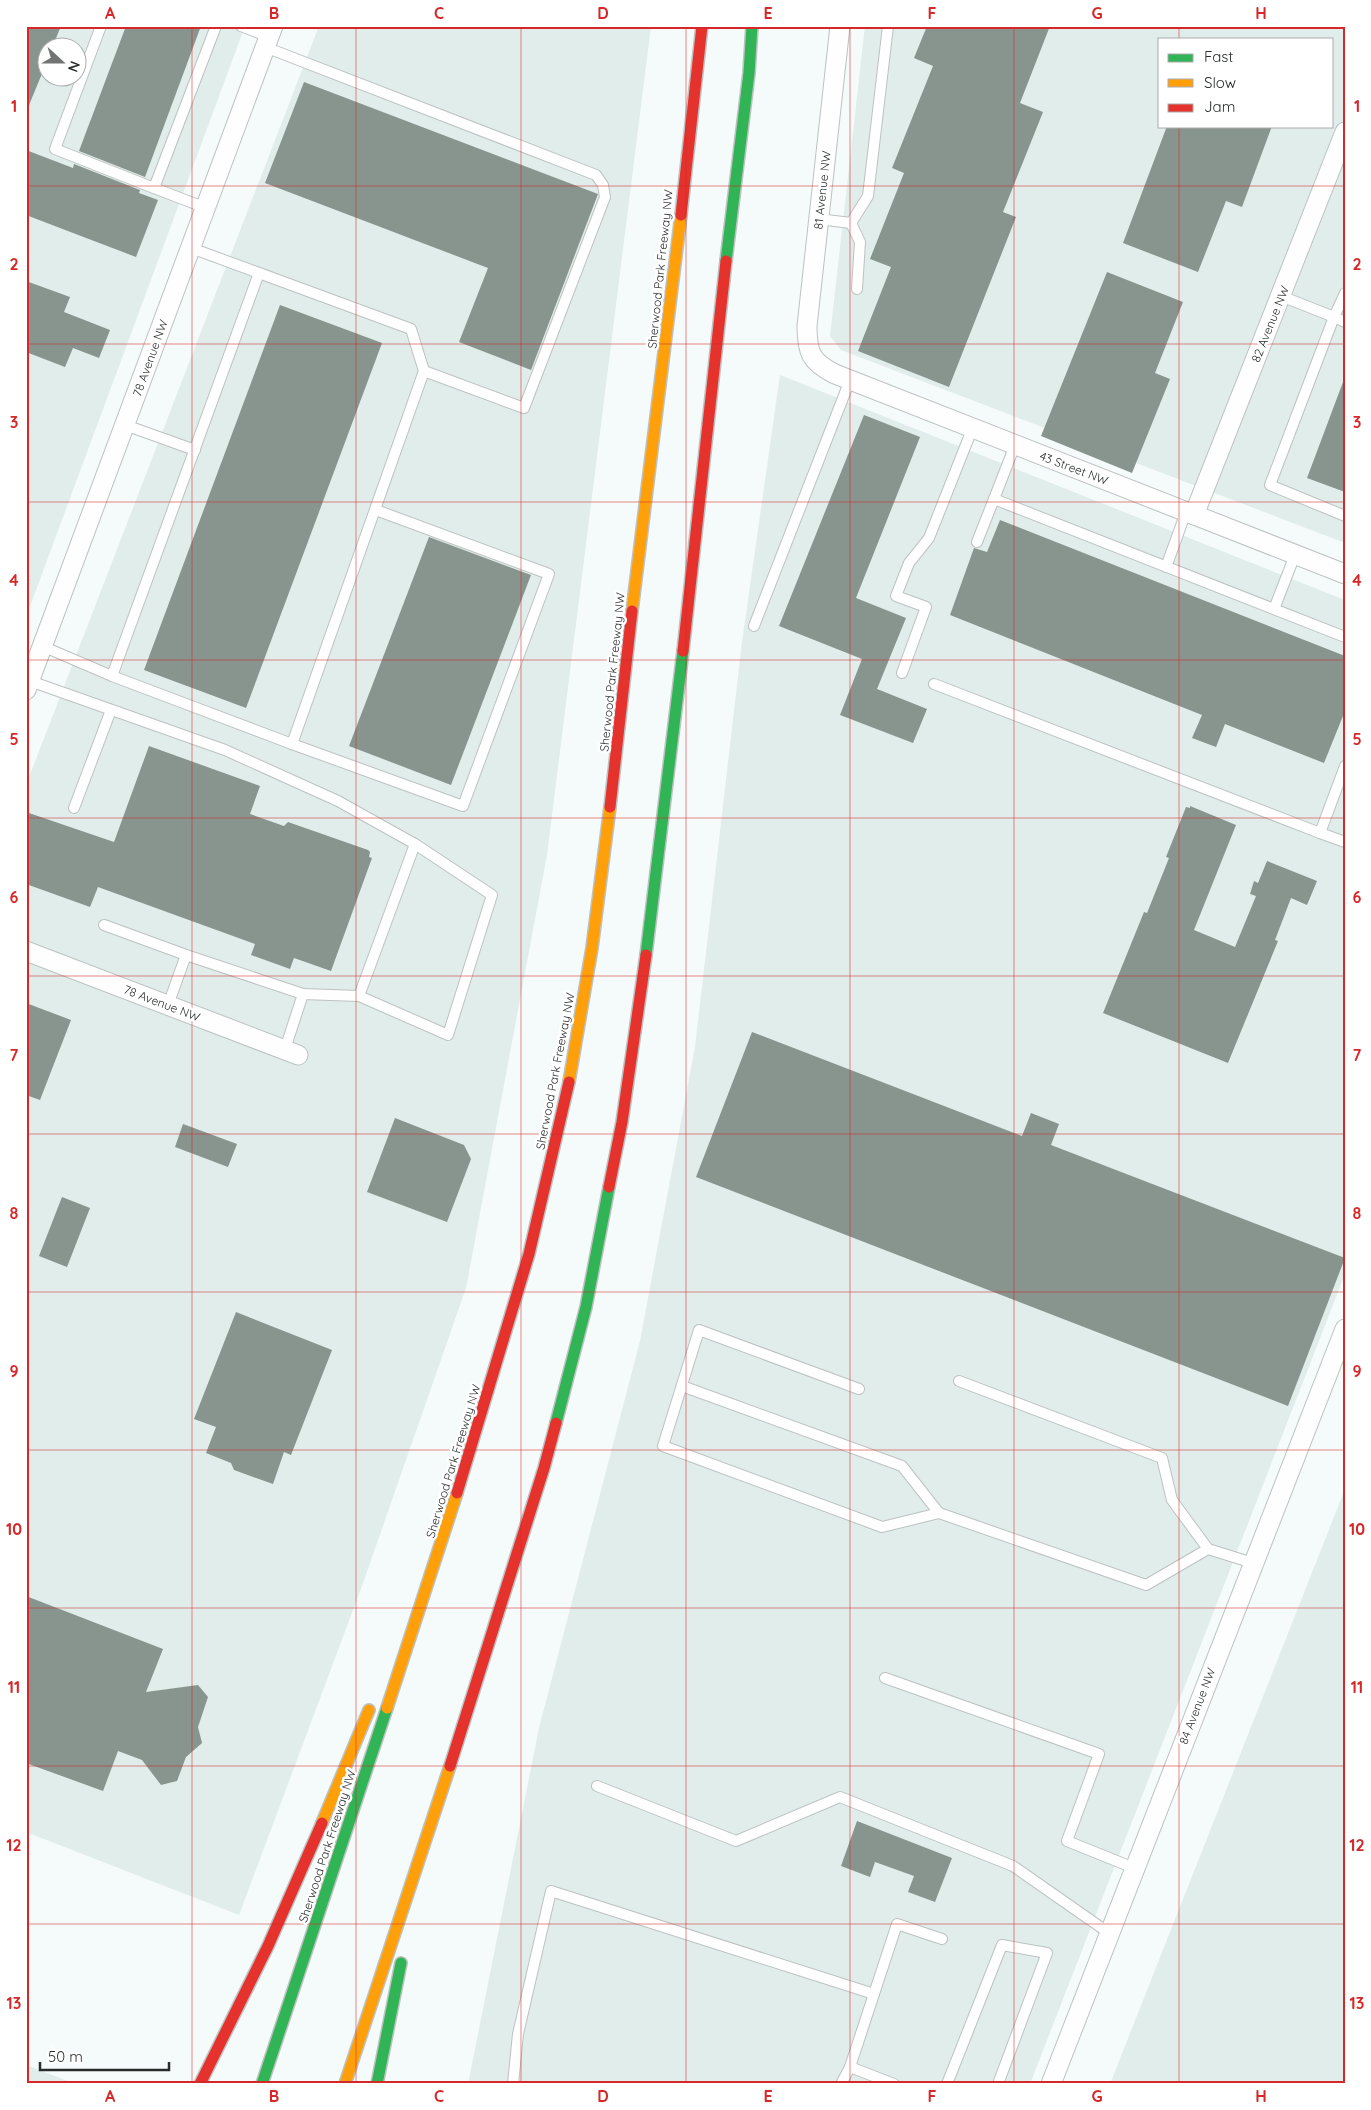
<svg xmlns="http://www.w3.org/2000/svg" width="1371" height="2110" font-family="Quicksand,sans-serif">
  <rect width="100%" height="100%" fill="#f5fbfa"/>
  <g fill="#e0edeb" fill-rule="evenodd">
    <path d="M 26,26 L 245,26 L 26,617 ZM 48,48 L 78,48 L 78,78 L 48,78 Z"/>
    <polygon points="319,26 651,26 547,855 466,1288 362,1586 239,1915 26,1832 26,785"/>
    <path d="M 865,26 L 1345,26 L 1345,543 L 841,350 L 830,336 ZM 1160,39 L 1332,39 L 1332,126 L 1160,126 Z"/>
    <polygon points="780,375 1345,600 1345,1274 1030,2084 468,2084 539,1728 640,1341 695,1047 742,642"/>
    <polygon points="1345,1489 1345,2084 1110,2084"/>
    <polygon points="26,2065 76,2084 26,2084"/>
  </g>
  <g fill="#88948e">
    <polygon points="26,26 61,26 52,48 48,48 48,59 27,110"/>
    <polygon points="126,26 201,26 145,177 79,151"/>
    <polygon points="927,26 1050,26 1020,103 1043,112 1003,212 1016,217 949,387 858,351 891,267 870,259 904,173 892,168 933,66 914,58"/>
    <polygon points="304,82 598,194 531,370 459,342 488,268 265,183"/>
    <polygon points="1167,126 1272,126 1242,207 1226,201 1198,272 1123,243"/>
    <polygon points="26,150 73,168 74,164 140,190 139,193 158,200 136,257 26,215"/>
    <polygon points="1107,272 1183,302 1155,373 1170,379 1132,473 1041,436"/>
    <polygon points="26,281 70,297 64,312 110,330 99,358 73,348 65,367 26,352"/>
    <polygon points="280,305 382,343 246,708 144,670"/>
    <polygon points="1343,382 1345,382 1345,492 1307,478"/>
    <polygon points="864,415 920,437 856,598 906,618 877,689 927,709 913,743 840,715 862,659 779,626"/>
    <polygon points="1000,520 1345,656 1345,711 1324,763 1225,724 1216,747 1192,738 1202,715 950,615 974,548 987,552"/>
    <polygon points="429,537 531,575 451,785 349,746"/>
    <polygon points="149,746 260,786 250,814 284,826 288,822 368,850 370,852 369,857 372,858 331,971 294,958 290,969 251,955 255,944 98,887 90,907 26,884 26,812 114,842"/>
    <polygon points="1190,806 1236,825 1194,930 1235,947 1256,896 1250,894 1254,881 1258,883 1267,861 1317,881 1307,905 1291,898 1275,940 1278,941 1228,1063 1103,1013 1144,912 1147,913 1169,858 1166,857 1186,807 1190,808"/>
    <polygon points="26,1003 71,1020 40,1100 26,1095"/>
    <polygon points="752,1032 1022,1136 1031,1113 1059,1124 1051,1145 1345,1258 1288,1406 696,1177"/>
    <polygon points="395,1118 464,1145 471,1159 447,1222 367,1192"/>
    <polygon points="183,1124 237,1144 228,1167 175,1147"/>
    <polygon points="62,1197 90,1208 67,1267 39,1256"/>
    <polygon points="236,1312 332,1350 291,1455 284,1452 273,1484 234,1470 231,1463 206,1453 216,1427 194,1419"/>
    <polygon points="26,1596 163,1649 146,1692 198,1685 208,1697 198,1727 202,1743 186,1757 177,1781 161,1785 142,1760 118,1751 103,1791 26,1763"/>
    <polygon points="857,1821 952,1858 935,1902 908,1892 914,1876 875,1862 870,1877 841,1866"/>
  </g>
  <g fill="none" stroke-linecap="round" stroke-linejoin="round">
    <g stroke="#bdc2c1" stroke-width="12">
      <g id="lane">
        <polyline points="101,26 55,149 154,188"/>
        <polyline points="241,26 269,37"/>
        <polyline points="265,47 596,175 603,185 605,197 524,408 424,371 292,744 463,806 549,574 376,510"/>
        <polyline points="206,208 154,188 216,26"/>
        <polyline points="818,219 851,223 868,196 888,26"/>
        <polyline points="851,223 860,242 857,289"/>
        <polyline points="191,248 259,273"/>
        <polyline points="1281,296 1334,317 1345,293"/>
        <polyline points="1345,322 1334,317 1270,485 1345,516"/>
        <polyline points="125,425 195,450"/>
        <polyline points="1015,445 994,499 1345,637"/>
        <polyline points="977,542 994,499"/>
        <polyline points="1166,567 1186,512"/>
        <polyline points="1274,609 1295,555"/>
        <polyline points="754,626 850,380"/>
        <polyline points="42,646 112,676 292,744"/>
        <polyline points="902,673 926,607 896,596 909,563 929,538 973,427"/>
        <polyline points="112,676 259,273 411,329 424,371"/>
        <polyline points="30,681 225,750 338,801 415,844 359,996 303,994"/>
        <polyline points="934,684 1320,833"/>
        <polyline points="1345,766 1320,833 1345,842"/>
        <polyline points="74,808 111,710"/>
        <polyline points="104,925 186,955 168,1005"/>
        <polyline points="186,955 303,994 285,1049"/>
        <polyline points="359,996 448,1035 492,895 415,844"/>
        <polyline points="959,1381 1162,1458 1172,1500 1208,1549 1253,1563"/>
        <polyline points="682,1386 902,1466 939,1513"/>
        <polyline points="859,1389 699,1330 663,1446 882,1527 939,1513 1146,1585 1208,1549"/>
        <polyline points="885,1678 1099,1754 1067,1841 1134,1868"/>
        <polyline points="597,1786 736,1841 840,1797 1013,1866 1109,1933"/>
        <polyline points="513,2084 518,2034 551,1891 874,1994"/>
        <polyline points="841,2084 850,2067"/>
        <polyline points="894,2084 850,2067 897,1924 942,1939"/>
        <polyline points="947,2084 1002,1945 1047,1953 998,2084"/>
      </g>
    </g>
    <g stroke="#bdc2c1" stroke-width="21">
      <g id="street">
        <path d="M 840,26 L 807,326 C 807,353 811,362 835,374 L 1345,574"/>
        <polyline points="1194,515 1345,132"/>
        <polyline points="26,690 273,26"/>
        <polyline points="26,951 298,1055"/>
        <polyline points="1051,2084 1345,1329"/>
      </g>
    </g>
    <g stroke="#bdc2c1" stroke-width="14">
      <g id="fast">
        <polyline points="726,261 749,73 752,26"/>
        <polyline points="646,955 683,651"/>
        <polyline points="556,1423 586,1307 609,1187"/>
        <polyline points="262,2084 387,1708"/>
        <polyline points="377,2084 401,1963"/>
      </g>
    </g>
    <g stroke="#bdc2c1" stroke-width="14">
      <g id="slow">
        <polyline points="632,611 681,215"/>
        <polyline points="569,1082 592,948 610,807"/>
        <polyline points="387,1708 457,1493"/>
        <polyline points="322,1823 369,1710"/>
        <polyline points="345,2084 450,1766"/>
      </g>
    </g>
    <g stroke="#bdc2c1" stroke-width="14">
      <g id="jam">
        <polyline points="681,215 702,26"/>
        <polyline points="683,651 726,261"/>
        <polyline points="610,807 632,611"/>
        <polyline points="609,1187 622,1122 646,955"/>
        <polyline points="457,1493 529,1254 569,1082"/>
        <polyline points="450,1766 544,1468 556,1423"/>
        <polyline points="200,2084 268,1946 322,1823"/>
      </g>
    </g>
    <use href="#lane" stroke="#fefefe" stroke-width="10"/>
    <use href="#street" stroke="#fefefe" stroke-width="19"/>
    <use href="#fast" stroke="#30b455" stroke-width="11"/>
    <use href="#slow" stroke="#ff9f0a" stroke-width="11"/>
    <use href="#jam" stroke="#e5322d" stroke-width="11"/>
  </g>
  <path fill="none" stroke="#d62828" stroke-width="1" stroke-opacity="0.55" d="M 192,26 L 192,2084M 356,26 L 356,2084M 521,26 L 521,2084M 686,26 L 686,2084M 850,26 L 850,2084M 1014,26 L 1014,2084M 1179,26 L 1179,39M 1179,126 L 1179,2084M 26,186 L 1345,186M 26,344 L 1345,344M 26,502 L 1345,502M 26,660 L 1345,660M 26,818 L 1345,818M 26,976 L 1345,976M 26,1134 L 1345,1134M 26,1292 L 1345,1292M 26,1450 L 1345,1450M 26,1608 L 1345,1608M 26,1766 L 1345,1766M 26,1924 L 1345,1924"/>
  <g text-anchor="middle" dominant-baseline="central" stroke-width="5" stroke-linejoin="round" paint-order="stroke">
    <g font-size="12" fill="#282c2b" stroke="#fff">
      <text transform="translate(822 190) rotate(-84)">81 Avenue NW</text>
      <text transform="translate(660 269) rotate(-84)">Sherwood Park Freeway NW</text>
      <text transform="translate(1270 324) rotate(-68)">82 Avenue NW</text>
      <text transform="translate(150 358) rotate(-70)">78 Avenue NW</text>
      <text transform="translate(1074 468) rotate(21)">43 Street NW</text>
      <text transform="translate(612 672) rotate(-84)">Sherwood Park Freeway NW</text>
      <text transform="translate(162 1003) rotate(21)">78 Avenue NW</text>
      <text transform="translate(555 1071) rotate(-79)">Sherwood Park Freeway NW</text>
      <text transform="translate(453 1461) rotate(-73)">Sherwood Park Freeway NW</text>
      <text transform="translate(1197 1706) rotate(-69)">84 Avenue NW</text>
      <text transform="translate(327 1846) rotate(-72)">Sherwood Park Freeway NW</text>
    </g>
  </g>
  <rect width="1371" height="2110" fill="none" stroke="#ffffff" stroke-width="55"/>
  <rect x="1158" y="38" width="175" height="90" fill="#ffffff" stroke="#a9abaa"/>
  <rect x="1168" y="54" width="25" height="8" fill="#30b455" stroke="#a9abaa"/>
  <text x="1204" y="62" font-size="15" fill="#282c2b">Fast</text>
  <rect x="1168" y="79" width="25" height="8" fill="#ff9f0a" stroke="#a9abaa"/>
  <text x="1204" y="88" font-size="15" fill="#282c2b">Slow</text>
  <rect x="1168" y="104" width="25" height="8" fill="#e5322d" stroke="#a9abaa"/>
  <text x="1204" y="112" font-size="15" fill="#282c2b">Jam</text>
  <g transform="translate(62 62) rotate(111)"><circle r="24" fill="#ffffff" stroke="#a9abaa"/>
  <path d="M0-4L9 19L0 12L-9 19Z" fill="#707473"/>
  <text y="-8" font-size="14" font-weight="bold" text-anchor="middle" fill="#282c2b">N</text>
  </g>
  <path d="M40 2062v8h129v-8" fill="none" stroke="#282c2b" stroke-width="2.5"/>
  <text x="48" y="2062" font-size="15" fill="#282c2b" stroke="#ffffff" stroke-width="4" paint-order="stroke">50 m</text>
  <rect x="28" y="28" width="1316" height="2054" fill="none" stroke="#d62828" stroke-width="2"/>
  <g font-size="16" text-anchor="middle" font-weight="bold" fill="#d62828">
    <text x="110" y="19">A</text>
    <text x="274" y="19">B</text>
    <text x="439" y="19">C</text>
    <text x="603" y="19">D</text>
    <text x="768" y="19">E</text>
    <text x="932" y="19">F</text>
    <text x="1097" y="19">G</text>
    <text x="1261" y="19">H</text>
    <text x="14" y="112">1</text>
    <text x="1357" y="112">1</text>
    <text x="14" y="270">2</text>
    <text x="1357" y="270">2</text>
    <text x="14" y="428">3</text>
    <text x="1357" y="428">3</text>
    <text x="14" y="586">4</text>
    <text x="1357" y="586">4</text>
    <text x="14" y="745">5</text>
    <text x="1357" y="745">5</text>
    <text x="14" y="903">6</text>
    <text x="1357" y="903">6</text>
    <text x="14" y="1061">7</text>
    <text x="1357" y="1061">7</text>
    <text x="14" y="1219">8</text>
    <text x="1357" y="1219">8</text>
    <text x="14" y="1377">9</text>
    <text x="1357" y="1377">9</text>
    <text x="14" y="1535">10</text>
    <text x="1357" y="1535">10</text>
    <text x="14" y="1693">11</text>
    <text x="1357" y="1693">11</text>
    <text x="14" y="1851">12</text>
    <text x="1357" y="1851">12</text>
    <text x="14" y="2009">13</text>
    <text x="1357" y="2009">13</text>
    <text x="110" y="2102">A</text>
    <text x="274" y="2102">B</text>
    <text x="439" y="2102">C</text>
    <text x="603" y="2102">D</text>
    <text x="768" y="2102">E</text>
    <text x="932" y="2102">F</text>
    <text x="1097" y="2102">G</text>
    <text x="1261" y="2102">H</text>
  </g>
</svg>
